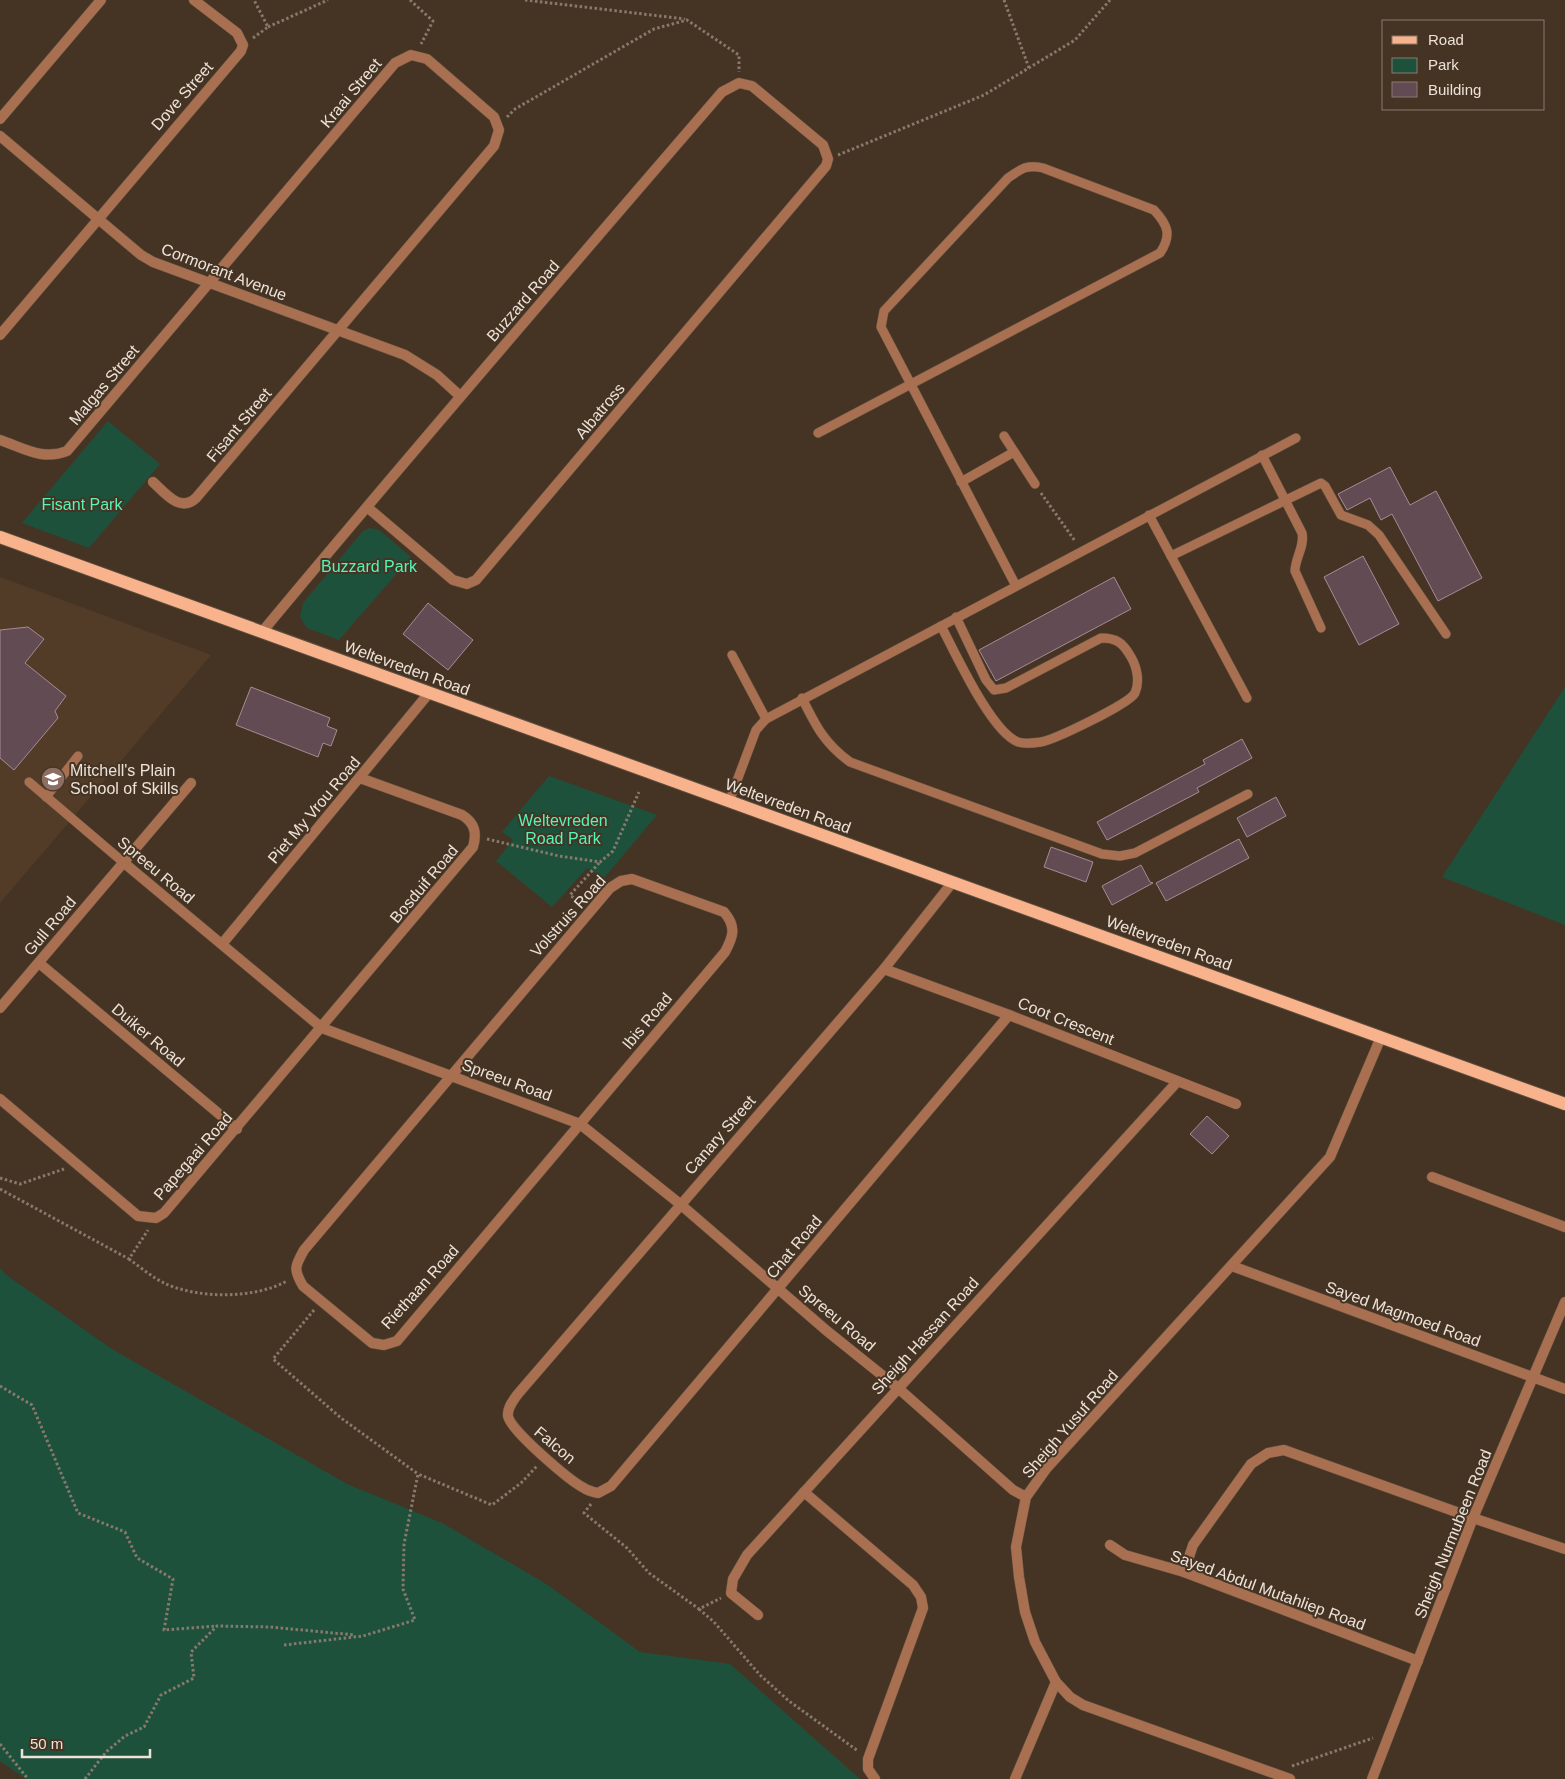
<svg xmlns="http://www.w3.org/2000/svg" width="1565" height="1779" font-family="Helvetica,sans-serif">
  <rect width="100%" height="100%" fill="#453424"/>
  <polygon fill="#533c27" points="0,577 211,655 0,903"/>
  <g fill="#1e513c">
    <polygon points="108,421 160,464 89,548 22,523"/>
    <polygon points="370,528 379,530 411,557 339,640 307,628 300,617 303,603 363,531"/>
    <polygon points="1565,687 1565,925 1442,877"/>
    <polygon points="549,776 657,815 604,878 587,868 552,907 496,861 513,840 502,832"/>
    <polygon points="0,1268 5,1274 112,1349 347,1484 442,1523 548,1585 640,1652 730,1664 860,1779 26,1779 0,1761"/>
  </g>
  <g fill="#634b54" stroke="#a68b95">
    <polygon points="1390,467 1410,505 1436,491 1482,578 1438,601 1392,514 1381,520 1370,498 1347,510 1338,494"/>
    <polygon points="1363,556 1399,624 1359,645 1324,577"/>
    <polygon points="1114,577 1131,609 996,681 979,650"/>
    <polygon points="428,603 473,640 448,670 403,634"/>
    <polygon points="28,627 44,639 25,663 66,696 55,711 58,718 14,770 0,758 0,630"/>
    <polygon points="251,687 330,718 327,726 337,730 331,746 323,743 318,757 236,725"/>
    <polygon points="1242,739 1252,758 1197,788 1199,792 1107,840 1097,822 1205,764 1203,760"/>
    <polygon points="1276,797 1286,816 1247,837 1237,818"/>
    <polygon points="1239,839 1249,858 1166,901 1156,883"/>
    <polygon points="1051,847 1093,862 1086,882 1044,867"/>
    <polygon points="1141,865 1150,882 1153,883 1112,905 1102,886"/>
    <polygon points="1207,1116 1229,1136 1212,1154 1190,1134"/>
  </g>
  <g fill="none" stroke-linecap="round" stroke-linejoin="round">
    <g stroke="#605041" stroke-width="10">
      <g id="lane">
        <path d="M 818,433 L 1160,253 C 1172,235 1168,225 1154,210 L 1043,168 C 1027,164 1021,169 1008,178 L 884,311 L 881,327 L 1016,586"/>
        <polyline points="1004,436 1035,484"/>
        <path d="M 1262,455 L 1302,533 C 1305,546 1295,558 1295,571 L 1321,628"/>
        <polyline points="961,482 1014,452"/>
        <polyline points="1149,515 1247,698"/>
        <polyline points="1171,556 1321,483 1325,486 1341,515 1368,525 1379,535 1446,634"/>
        <path d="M 941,626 C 955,652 991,732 1018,742 C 1024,744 1034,743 1041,742 C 1056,739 1129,704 1135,693 C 1140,682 1137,667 1131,657 C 1123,643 1117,638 1101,638 L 1006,688 L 994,690 L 986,680 L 956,617"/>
        <polyline points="732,655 766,719"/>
        <path d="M 802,698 C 816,726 824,743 850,762 L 1102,854 L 1120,856 L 1135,853 L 1248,794"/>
        <polyline points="29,782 123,862"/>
        <polyline points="46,797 78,756"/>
        <polyline points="729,802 756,730 766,719 1296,438"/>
      </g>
    </g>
    <g stroke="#605041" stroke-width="11">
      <g id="street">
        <polyline points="0,119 101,0"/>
        <polyline points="0,136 141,255 153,262 405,355 437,375 460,396"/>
        <polyline points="0,335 241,51 243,45 237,33 194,0"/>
        <path d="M 0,440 C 23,448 43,461 67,451 L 395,63 L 411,55 L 427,59 L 494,117 L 499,130 L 494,146 L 196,498 C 180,513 165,493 153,482"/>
        <path d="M 262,632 C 413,450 568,271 722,92 L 739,83 L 752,86 L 823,145 L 828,159 L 826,166 L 476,580 L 467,584 L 453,580 L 367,507"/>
        <polyline points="123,862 322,1028 580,1124 680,1204 827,1331 898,1388 1013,1490 1026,1497"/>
        <path d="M 632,879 L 724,912 C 737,927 733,937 725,952 L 397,1341 L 384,1345 L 372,1343 L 303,1286 C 293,1269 295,1266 304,1250 L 610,888 L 621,881 Z"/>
        <path d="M 952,883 L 884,969 L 517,1395 C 513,1401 507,1408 508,1416 C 510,1430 570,1481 584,1488 C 588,1491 594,1492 598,1493 L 611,1486 L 1009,1015"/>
        <polyline points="222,944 429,693"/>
        <polyline points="39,963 237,1129"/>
        <polyline points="884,969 1009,1015 1236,1104"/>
        <polyline points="0,1008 191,783"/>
        <path d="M 0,1099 L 138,1216 L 156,1218 L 164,1213 L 473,847 C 477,833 475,823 462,815 L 360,778"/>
        <polyline points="1432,1177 1565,1227"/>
        <polyline points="1232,1266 1565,1389"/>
        <polyline points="804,1492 913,1585 921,1597 923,1608 868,1759 868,1769 875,1779"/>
        <polyline points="1110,1545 1125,1555 1184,1572 1418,1661"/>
        <polyline points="1184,1572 1193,1545 1251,1464 1268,1453 1284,1450 1473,1518 1565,1549"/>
        <polyline points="758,1615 731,1593 733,1579 747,1555 1177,1082"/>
        <polyline points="1015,1779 1056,1682"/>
        <polyline points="1290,1779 1083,1705 1070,1697 1056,1682 1035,1642 1025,1612 1019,1577 1016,1547 1026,1497 1046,1469 1330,1157 1381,1037"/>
        <polyline points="1372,1779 1473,1518 1565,1302"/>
      </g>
    </g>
    <g stroke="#605041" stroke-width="14">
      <polyline id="primary" points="0,537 1565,1104"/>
    </g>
    <g stroke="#87796b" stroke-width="3" stroke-dasharray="2.5 2.5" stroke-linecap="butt">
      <polyline points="410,0 433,21 421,44"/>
      <polyline points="525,0 685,19"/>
      <polyline points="1004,0 1029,68"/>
      <polyline points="268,27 328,0"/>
      <polyline points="253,38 268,27 254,0"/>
      <polyline points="507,117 515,109 654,29 687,20 739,55 739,72"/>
      <polyline points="838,155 984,95 1075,40 1110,0"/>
      <polyline points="1041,493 1075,541"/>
      <polyline points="487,839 559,856 600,862 613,851 639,792"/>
      <polyline points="581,904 570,895 600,862"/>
      <polyline points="0,1178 20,1184 64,1169"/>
      <polyline points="0,1189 129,1259 148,1230"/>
      <path d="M 129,1259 C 140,1267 152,1277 164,1283 C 198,1299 254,1299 287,1281"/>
      <polyline points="314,1310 273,1359 341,1418 418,1474"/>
      <polyline points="0,1386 32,1405 78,1513 125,1532 137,1558 173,1579 164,1630 217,1626"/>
      <polyline points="591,1504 584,1513 627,1548 649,1573 699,1609 721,1598"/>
      <polyline points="699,1609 714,1622 760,1675 789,1701 858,1751"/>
      <polyline points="284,1645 363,1636 415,1620 403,1589 404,1544 418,1474 492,1505 521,1483 537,1466"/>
      <polyline points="0,1744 28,1779"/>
      <polyline points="1292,1766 1373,1738"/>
      <polyline points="85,1779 106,1752 125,1736 144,1727 161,1695 194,1678 191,1652 217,1626 270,1627 355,1635"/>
    </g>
    <use href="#lane" stroke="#a86f50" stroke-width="9"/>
    <use href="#street" stroke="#a86f50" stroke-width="10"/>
    <use href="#primary" stroke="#f8b28c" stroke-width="12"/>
  </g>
  <defs>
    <g id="school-disc" transform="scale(1.25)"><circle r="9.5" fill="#8d6e63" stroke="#453424"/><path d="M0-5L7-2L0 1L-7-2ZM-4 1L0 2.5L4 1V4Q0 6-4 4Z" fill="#fff"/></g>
  </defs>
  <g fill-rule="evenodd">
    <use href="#school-disc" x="53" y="779"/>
  </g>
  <g text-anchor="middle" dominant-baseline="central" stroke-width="4" stroke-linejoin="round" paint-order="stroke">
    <g font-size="16" fill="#ede2d8" stroke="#453424">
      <text transform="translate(351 93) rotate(-50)">Kraai Street</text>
      <text transform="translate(182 96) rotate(-49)">Dove Street</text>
      <text transform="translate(224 272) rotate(21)">Cormorant Avenue</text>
      <text transform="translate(523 301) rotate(-49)">Buzzard Road</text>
      <text transform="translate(104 385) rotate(-50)">Malgas Street</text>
      <text transform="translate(600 411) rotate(-50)">Albatross</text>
      <text transform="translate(239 425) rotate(-50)">Fisant Street</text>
      <text transform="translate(407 668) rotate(20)">Weltevreden Road</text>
      <text transform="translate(788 806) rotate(20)">Weltevreden Road</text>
      <text transform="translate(314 810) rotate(-50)">Piet My Vrou Road</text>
      <text transform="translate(156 870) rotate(40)">Spreeu Road</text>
      <text transform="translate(424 884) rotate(-50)">Bosduif Road</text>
      <text transform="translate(568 916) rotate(-48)">Volstruis Road</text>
      <text transform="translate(50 926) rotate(-50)">Gull Road</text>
      <text transform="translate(1169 943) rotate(20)">Weltevreden Road</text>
      <text transform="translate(647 1021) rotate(-50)">Ibis Road</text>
      <text transform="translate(1066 1021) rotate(22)">Coot Crescent</text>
      <text transform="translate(148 1035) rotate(40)">Duiker Road</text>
      <text transform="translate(507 1080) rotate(20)">Spreeu Road</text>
      <text transform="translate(720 1135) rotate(-49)">Canary Street</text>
      <text transform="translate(193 1156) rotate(-49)">Papegaai Road</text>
      <text transform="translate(794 1247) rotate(-50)">Chat Road</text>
      <text transform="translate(420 1287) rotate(-48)">Riethaan Road</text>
      <text transform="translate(1403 1314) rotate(20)">Sayed Magmoed Road</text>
      <text transform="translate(837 1318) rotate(40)">Spreeu Road</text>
      <text transform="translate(925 1336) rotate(-48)">Sheigh Hassan Road</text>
      <text transform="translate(1070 1424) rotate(-49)">Sheigh Yusuf Road</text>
      <text transform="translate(555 1445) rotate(40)">Falcon</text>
      <text transform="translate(1453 1534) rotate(-68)">Sheigh Nurmubeen Road</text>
      <text transform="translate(1268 1590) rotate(20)">Sayed Abdul Mutahliep Road</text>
    </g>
    <g font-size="16" fill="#55f4b7" stroke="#453424">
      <text x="82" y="504">Fisant Park</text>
      <text x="369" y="566">Buzzard Park</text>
      <text x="563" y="820">Weltevreden<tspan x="563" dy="18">Road Park</tspan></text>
    </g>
    <g font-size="16" fill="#ede2d8" stroke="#453424" text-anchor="start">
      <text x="70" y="770">Mitchell's Plain<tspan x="70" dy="18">School of Skills</tspan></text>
    </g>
  </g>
  <rect x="1382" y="20" width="162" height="90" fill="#453424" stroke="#887a6c"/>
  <rect x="1392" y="36" width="25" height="8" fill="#f8b28c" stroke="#887a6c"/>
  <text x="1428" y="45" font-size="15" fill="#ede2d8">Road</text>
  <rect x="1392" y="58" width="25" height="15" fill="#1e513c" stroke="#887a6c"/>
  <text x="1428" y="70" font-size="15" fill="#ede2d8">Park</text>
  <rect x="1392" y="82" width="25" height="15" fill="#634b54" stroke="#887a6c"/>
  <text x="1428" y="95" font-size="15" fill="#ede2d8">Building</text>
  <path d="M22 1749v8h128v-8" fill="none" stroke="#ede2d8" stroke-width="2.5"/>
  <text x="30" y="1749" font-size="15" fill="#ede2d8" stroke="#453424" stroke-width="4" paint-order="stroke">50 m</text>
</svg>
